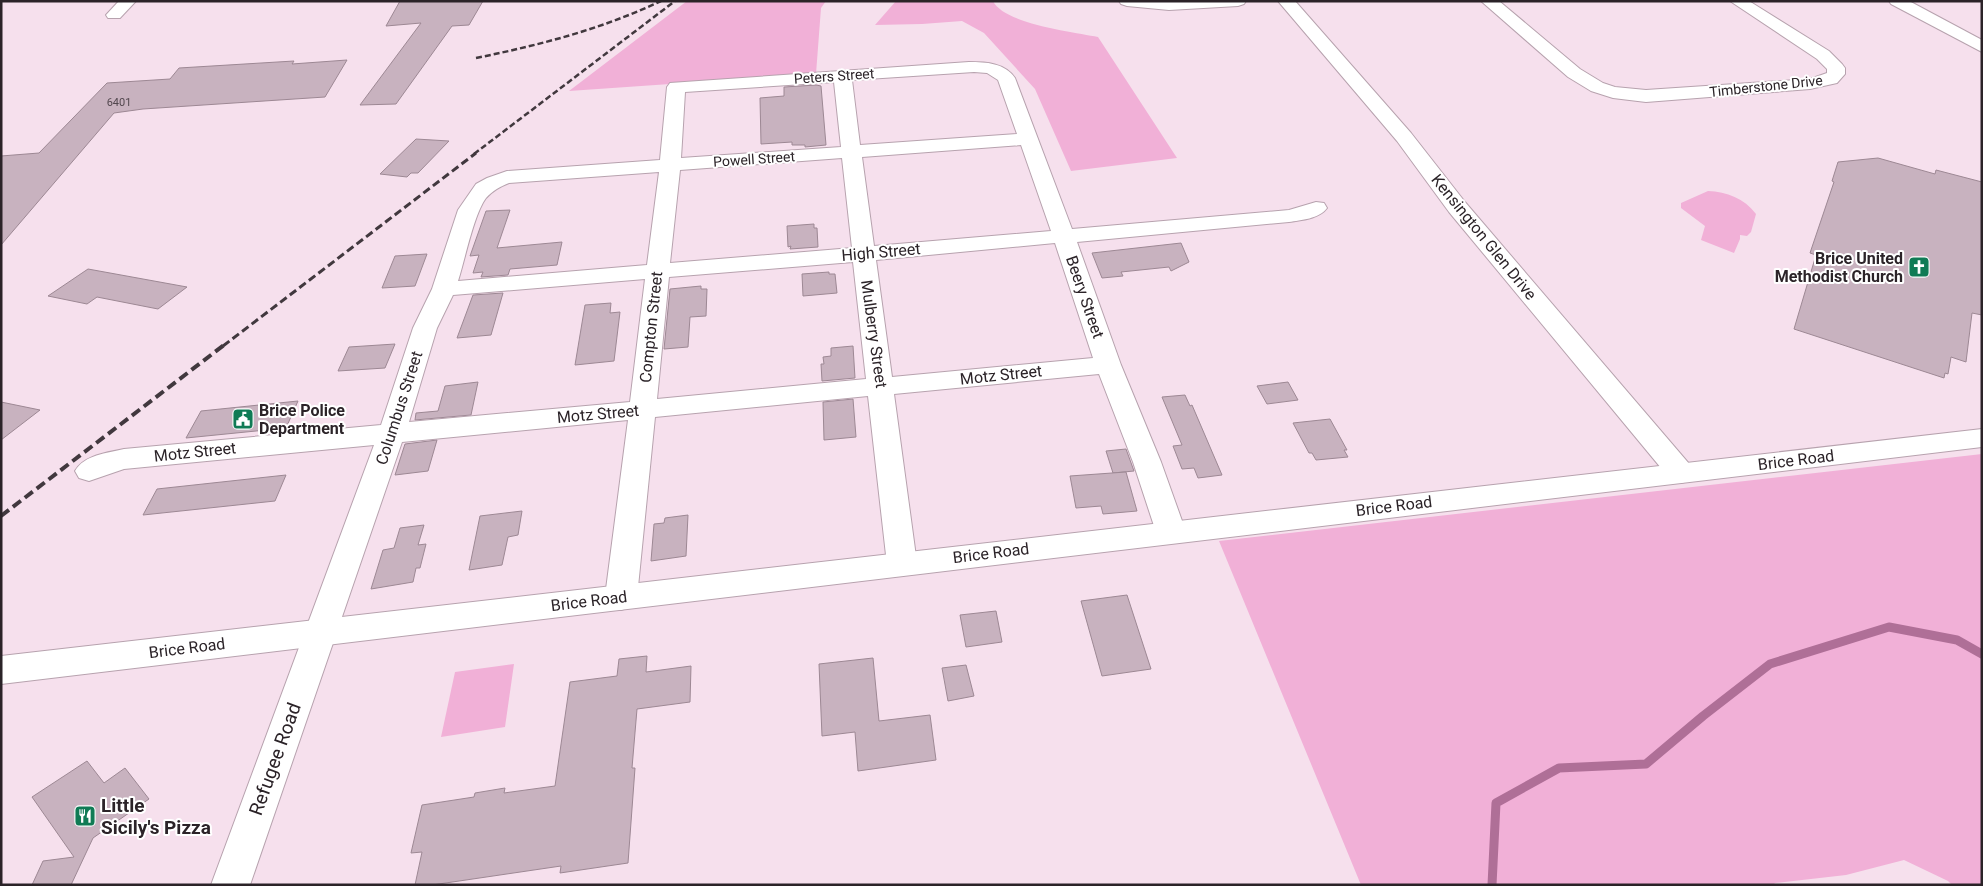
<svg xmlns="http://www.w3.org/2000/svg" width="1983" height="886" font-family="Roboto,sans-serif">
  <rect width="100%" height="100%" fill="#f6e0ed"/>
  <g fill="#f1b0d7">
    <polygon points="687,1 826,1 821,8 816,74 569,91"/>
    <path d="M 896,1 L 993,1 C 1004,24 1074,32 1098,37 L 1177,158 L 1071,171 L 1035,89 L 984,33 L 962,21 L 922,24 L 875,25 Z"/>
    <path d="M 1708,191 C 1727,192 1744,198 1756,214 L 1751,232 L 1747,236 L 1740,235 L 1740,239 L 1734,253 L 1701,240 L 1705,226 L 1681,208 L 1681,203 Z"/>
    <polygon points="1982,454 1982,885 1952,885 1948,881 1904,860 1846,875 1775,883 1773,885 1361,885 1219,541"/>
    <polygon points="514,664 505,727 441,737 455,672"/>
  </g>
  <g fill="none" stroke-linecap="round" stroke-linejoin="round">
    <polyline stroke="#af6f97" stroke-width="9" points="1492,885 1496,803 1559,768 1646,764 1703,716 1770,664 1889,627 1957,640 1982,654"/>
  </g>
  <g fill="#c8b2bf" stroke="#9d8894">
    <polygon points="400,1 483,1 469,25 452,26 396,104 360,105 421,23 386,26"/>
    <polygon points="347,60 325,97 143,109 114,113 1,245 1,156 39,153 107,83 170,79 179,68 294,61 292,64"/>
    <polygon points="816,85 821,86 826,145 805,147 805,145 792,145 792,142 761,144 760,98 784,96 784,87"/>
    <polygon points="416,139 449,141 418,173 411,173 407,177 380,174"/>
    <polygon points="1878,158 1935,174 1936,170 1982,182 1982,315 1972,313 1966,362 1951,357 1948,374 1945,373 1944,378 1794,329 1816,255 1810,253 1834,182 1832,181 1838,162"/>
    <polygon points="510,210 497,248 562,242 557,265 510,269 508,275 481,277 483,272 473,273 479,255 470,256 486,211"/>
    <polygon points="814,224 814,228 817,228 818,247 790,249 791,246 788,247 787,226"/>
    <polygon points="1181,243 1189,262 1171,271 1169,267 1121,272 1123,276 1102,278 1092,253"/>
    <polygon points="427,254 415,286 382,288 395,256"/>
    <polygon points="88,269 187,287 158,309 97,297 87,304 48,296"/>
    <polygon points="829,272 829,274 835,274 837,293 803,296 802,274"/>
    <polygon points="701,286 701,289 707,289 706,316 690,317 688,347 664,349 670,289"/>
    <polygon points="503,293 491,335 457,338 473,295"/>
    <polygon points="611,303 610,313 620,312 614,361 575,365 585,305"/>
    <polygon points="395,344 385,368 338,371 349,347"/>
    <polygon points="853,346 855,378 822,381 821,364 824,364 823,357 831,356 831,348"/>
    <polygon points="478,382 471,415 415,420 416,413 438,411 445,386"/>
    <polygon points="1288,382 1298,400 1267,404 1257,386"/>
    <polygon points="1185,395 1190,406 1192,405 1222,475 1198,478 1194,468 1182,469 1173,446 1182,445 1162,397"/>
    <polygon points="853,399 856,437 824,440 823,402"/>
    <polygon points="298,401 286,428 186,438 201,411"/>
    <polygon points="1,402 40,410 1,440"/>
    <polygon points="1330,419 1347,450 1344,450 1348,457 1316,460 1312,453 1309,453 1293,423"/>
    <polygon points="437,440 428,471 395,475 405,444"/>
    <polygon points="1126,449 1134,471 1113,473 1106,451"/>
    <polygon points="1126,472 1137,511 1103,514 1101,506 1076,508 1070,476"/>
    <polygon points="286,475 275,501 143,515 157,489"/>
    <polygon points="522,511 518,535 508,537 502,565 469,570 480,516"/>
    <polygon points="688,515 686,556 651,561 654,524 664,523 665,518"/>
    <polygon points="424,525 418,545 426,544 420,568 416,568 413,582 371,589 383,550 394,548 400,528"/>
    <polygon points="1127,595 1151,669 1102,676 1081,601"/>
    <polygon points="996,611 1002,642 966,647 960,615"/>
    <polygon points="647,656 646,672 691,666 690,702 637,709 632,768 635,768 628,863 560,873 561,866 432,885 415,885 422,852 411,853 422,805 474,797 475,793 505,788 504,793 555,786 570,682 617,676 619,659"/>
    <polygon points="873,658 879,721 930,715 936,760 858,771 855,732 822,736 819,664"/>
    <polygon points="966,665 974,696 948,701 942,668"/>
    <polygon points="87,761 104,783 125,768 149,799 93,838 71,885 32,885 43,861 74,857 32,797"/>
  </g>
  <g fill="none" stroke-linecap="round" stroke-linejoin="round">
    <g stroke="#b7a2ae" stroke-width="2">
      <g id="minor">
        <polygon points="119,1 136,1 120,18 108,18 106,15"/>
        <polygon points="1119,1 1246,1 1244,4 1238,6 1169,10 1127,6 1121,4"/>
        <polygon points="1278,1 1295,1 1411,133 1465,202 1691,466 1695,473 1691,480 1681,483 1671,480 1449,212 1397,141"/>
        <polygon points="1481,1 1499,1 1580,69 1603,83 1615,87 1646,90 1810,79 1827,73 1827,69 1817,59 1730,1 1749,1 1829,51 1842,64 1845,68 1845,74 1837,83 1810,89 1646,102 1613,98 1591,91 1568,77"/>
        <path d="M 969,62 C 986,62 1005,63 1015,78 L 1072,229 L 1289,210 L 1316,202 L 1324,203 L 1327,208 C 1319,219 1301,220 1289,222 L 1077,242 L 1121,365 L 1161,462 L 1186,532 L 1182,540 L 1171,543 L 1160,540 L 1156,532 L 1133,462 L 1099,374 L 894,394 L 917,564 L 913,572 L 902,576 L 891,572 L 887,564 L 868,396 L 655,417 L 637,597 L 632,606 L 621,610 L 610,606 L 605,597 L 628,420 L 402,442 L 250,885 L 211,885 L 374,445 L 124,469 L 89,481 L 79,478 L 75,471 C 84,455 107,453 124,449 L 381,425 L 413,328 L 432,289 L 458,210 L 476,184 L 487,178 L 507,171 L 660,160 L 667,87 L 670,83 ZM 974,72 L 987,73 L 998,80 L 1017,134 L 860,145 L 852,80 ZM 834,82 L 841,147 L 681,158 L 685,92 ZM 1021,145 L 1051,231 L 874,246 L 862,157 ZM 842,158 L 852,248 L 670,263 L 680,170 ZM 659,172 L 647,265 L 458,281 C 465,259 474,214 486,198 C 492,191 501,186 509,183 ZM 1055,243 L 1093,358 L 892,377 L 876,260 ZM 853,262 L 866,379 L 657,399 L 669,277 ZM 645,279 L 630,402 L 409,422 L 437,328 L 453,295 Z"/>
      </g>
    </g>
    <g stroke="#b7a2ae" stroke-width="2">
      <g id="major">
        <polygon points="1889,1 1909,1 1982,40 1982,52 1891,4"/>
        <polygon points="1982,429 1982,447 1,684 1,656"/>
      </g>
    </g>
    <use href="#minor" fill="#fff" fill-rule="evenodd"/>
    <use href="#major" fill="#fff" fill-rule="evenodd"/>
    <g stroke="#41383e" stroke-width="2.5" stroke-dasharray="6 3" stroke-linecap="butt">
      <path d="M 476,58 C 540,45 602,29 661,1"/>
      <polyline points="474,154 675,1"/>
    </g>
    <polyline stroke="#41383e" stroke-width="3" stroke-dasharray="8 4" stroke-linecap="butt" points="223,346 476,153"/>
    <polyline stroke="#41383e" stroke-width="4" stroke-dasharray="10 5" stroke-linecap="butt" points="1,516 224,345"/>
  </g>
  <defs>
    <g id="church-square" transform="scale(1.125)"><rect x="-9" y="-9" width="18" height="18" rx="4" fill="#107b55" stroke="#fff"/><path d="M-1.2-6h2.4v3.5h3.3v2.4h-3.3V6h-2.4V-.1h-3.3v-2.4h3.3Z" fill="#fff"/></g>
    <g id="civic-square" transform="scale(1.125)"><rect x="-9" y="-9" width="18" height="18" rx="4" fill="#107b55" stroke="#fff"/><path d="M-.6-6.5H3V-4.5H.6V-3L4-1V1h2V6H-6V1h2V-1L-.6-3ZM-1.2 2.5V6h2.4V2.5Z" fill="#fff"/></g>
    <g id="restaurant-square" transform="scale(1.125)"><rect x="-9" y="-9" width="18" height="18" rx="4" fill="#107b55" stroke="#fff"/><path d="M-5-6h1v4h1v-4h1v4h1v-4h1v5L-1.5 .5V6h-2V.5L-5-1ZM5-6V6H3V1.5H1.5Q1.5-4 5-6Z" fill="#fff"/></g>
  </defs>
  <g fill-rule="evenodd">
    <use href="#church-square" x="1919" y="267"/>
    <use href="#civic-square" x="243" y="419"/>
    <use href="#restaurant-square" x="85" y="816"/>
  </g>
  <g text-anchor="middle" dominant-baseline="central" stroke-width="4" stroke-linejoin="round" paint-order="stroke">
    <g font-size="11" fill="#52474e">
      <text x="119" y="102">6401</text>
    </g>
    <g font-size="14" fill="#2b2328" stroke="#fff">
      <text transform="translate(834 76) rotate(-4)">Peters Street</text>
      <text transform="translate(1766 86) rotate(-6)">Timberstone Drive</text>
      <text transform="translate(754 159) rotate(-4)">Powell Street</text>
    </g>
    <g font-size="16" fill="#2b2328" stroke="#fff">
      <text transform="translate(1484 237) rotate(51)">Kensington Glen Drive</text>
      <text transform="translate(881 252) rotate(-5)">High Street</text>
      <text transform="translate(1085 297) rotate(71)">Beery Street</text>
      <text transform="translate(651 327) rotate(-84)">Compton Street</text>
      <text transform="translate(874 334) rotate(82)">Mulberry Street</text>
      <text transform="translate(1001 375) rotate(-6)">Motz Street</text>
      <text transform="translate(399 408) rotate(-72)">Columbus Street</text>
      <text transform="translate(598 414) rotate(-5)">Motz Street</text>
      <text transform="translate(195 452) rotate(-6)">Motz Street</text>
      <text transform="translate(1796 460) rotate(-7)">Brice Road</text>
      <text transform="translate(1394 506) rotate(-7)">Brice Road</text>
      <text transform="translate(991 553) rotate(-7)">Brice Road</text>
      <text transform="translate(589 601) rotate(-7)">Brice Road</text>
      <text transform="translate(187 648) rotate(-7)">Brice Road</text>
    </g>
    <g font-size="16" font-weight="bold" fill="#2b2328" stroke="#fff" text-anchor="end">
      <text x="1903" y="258">Brice United<tspan x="1903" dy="18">Methodist Church</tspan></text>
      <text x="259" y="410" text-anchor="start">Brice Police<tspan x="259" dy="18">Department</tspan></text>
    </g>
    <g font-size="19" fill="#2b2328" stroke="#fff">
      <text transform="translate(275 759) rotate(-70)">Refugee Road</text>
    </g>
    <g font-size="19" font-weight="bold" fill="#2b2328" stroke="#fff" text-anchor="start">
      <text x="101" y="805">Little<tspan x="101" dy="22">Sicily's Pizza</tspan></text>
    </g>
  </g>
  <rect width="1983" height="886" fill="none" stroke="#2b2328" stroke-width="5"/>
</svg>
